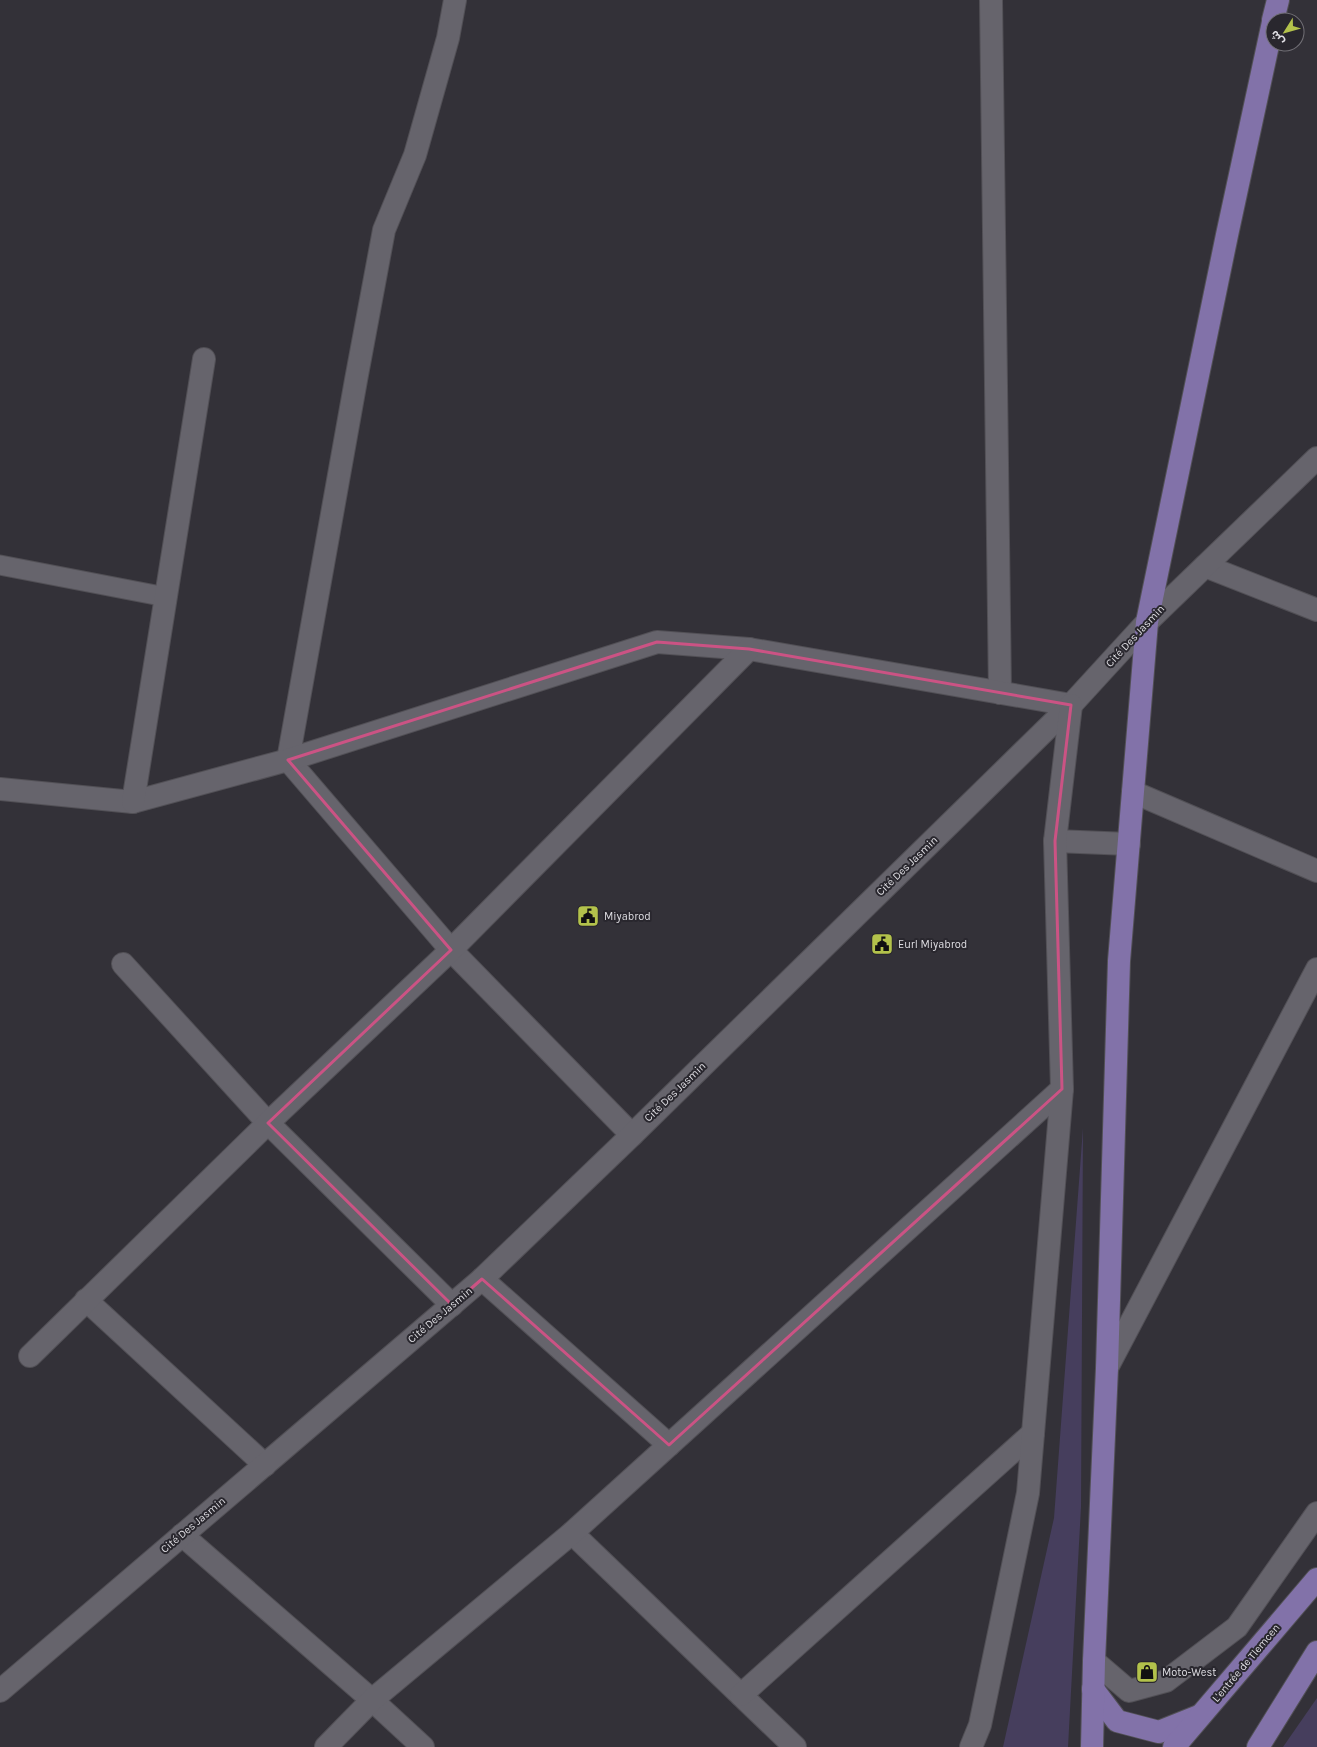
<svg xmlns="http://www.w3.org/2000/svg" width="1317" height="1747" font-family="Karla,'Noto Sans Arabic',sans-serif">
  <rect width="100%" height="100%" fill="#333138"/>
  <g fill="#463e5d">
    <polygon points="1083,1128 1081,1507 1068,1747 1003,1747 1054,1518"/>
    <polygon points="1317,1698 1317,1747 1283,1747"/>
  </g>
  <g fill="none" stroke-linecap="round" stroke-linejoin="round">
    <g stroke="#525056" stroke-width="21">
      <polyline id="lane" points="0,565 166,597"/>
    </g>
    <g stroke="#525056" stroke-width="24">
      <g id="street">
        <polyline points="455,0 448,38 415,155 384,230 356,380 288,760 451,950 632,1135"/>
        <polyline points="991,0 1000,693"/>
        <polyline points="1205,566 1317,610"/>
        <polyline points="0,789 133,802 288,760 657,642 749,649 1071,705"/>
        <polyline points="1133,792 1317,871"/>
        <polyline points="133,802 204,359"/>
        <polyline points="1055,841 1129,844"/>
        <polyline points="123,964 268,1123 452,1305"/>
        <polyline points="482,1279 669,1445"/>
        <polyline points="86,1300 265,1465"/>
        <polyline points="30,1356 268,1123 451,950 749,649"/>
        <polyline points="1107,1368 1317,969"/>
        <polyline points="572,1533 795,1747"/>
        <polyline points="182,1535 372,1700 423,1747"/>
        <polyline points="1094,1661 1129,1691 1166,1681 1237,1627 1317,1513"/>
        <polyline points="0,1691 482,1279 632,1135 1071,705 1147,622 1317,458"/>
        <polyline points="741,1695 1033,1433"/>
        <polyline points="326,1747 372,1700 572,1533 1062,1089"/>
        <polyline points="971,1747 980,1725 1028,1493 1062,1089 1055,841 1071,705"/>
      </g>
    </g>
    <g stroke="#525056" stroke-width="24">
      <g id="primary">
        <polyline points="1273,20 1278,0"/>
        <polyline points="1093,1689 1117,1721 1159,1732 1199,1716"/>
        <polyline points="1092,1747 1094,1661 1107,1368 1119,961 1147,622 1227,235 1273,22"/>
        <polyline points="1174,1747 1317,1579"/>
        <polyline points="1258,1747 1317,1652"/>
      </g>
    </g>
    <use href="#lane" stroke="#66646c" stroke-width="19"/>
    <use href="#street" stroke="#66646c" stroke-width="22"/>
    <use href="#primary" stroke="#8272a9" stroke-width="22"/>
  </g>
  <path fill="none" stroke="#cb5384" stroke-width="3" stroke-linejoin="round" d="M 657,642 L 749,649 L 1071,705 L 1055,841 L 1062,1089 L 669,1445 L 482,1279 L 452,1305 L 268,1123 L 451,950 L 288,760 Z"/>
  <defs>
    <g id="civic-square" transform="scale(1.15)"><rect x="-9" y="-9" width="18" height="18" rx="4" fill="#b3c24b" stroke="#29272e"/><path d="M-.6-6.5H3V-4.5H.6V-3L4-1V1h2V6H-6V1h2V-1L-.6-3ZM-1.2 2.5V6h2.4V2.5Z" fill="#111"/></g>
    <g id="shop-square" transform="scale(1.15)"><rect x="-9" y="-9" width="18" height="18" rx="4" fill="#b3c24b" stroke="#29272e"/><path d="M-5-2.5h2.3a2.7 3.5 0 0 1 5.4 0H5L5.5 6h-11ZM-1.5-2.5h3a1.5 2.3 0 0 0-3 0Z" fill="#111"/></g>
  </defs>
  <g fill-rule="evenodd">
    <use href="#civic-square" x="588" y="916"/>
    <use href="#civic-square" x="882" y="944"/>
    <use href="#shop-square" x="1147" y="1672"/>
  </g>
  <g text-anchor="middle" dominant-baseline="central" stroke-width="4" stroke-linejoin="round" paint-order="stroke">
    <g font-size="11" fill="#dfdee3" stroke="#29272e">
      <text transform="translate(1135 636) rotate(-47)">Cité Des Jasmin</text>
      <text transform="translate(907 866) rotate(-44)">Cité Des Jasmin</text>
      <text transform="translate(675 1092) rotate(-44)">Cité Des Jasmin</text>
      <text transform="translate(440 1315) rotate(-40)">Cité Des Jasmin</text>
      <text transform="translate(193 1525) rotate(-40)">Cité Des Jasmin</text>
      <text transform="translate(1246 1663) rotate(-50)">L'entrée de Tlemcen</text>
    </g>
    <g font-size="11" fill="#dfdee3" stroke="#29272e" text-anchor="start">
      <text x="604" y="916">Miyabrod</text>
      <text x="898" y="944">Eurl Miyabrod</text>
      <text x="1162" y="1672">Moto-West</text>
    </g>
  </g>
  <g transform="translate(1285 32) rotate(233)"><circle r="19" fill="#29272e" stroke="#727076"/>
  <path d="M0-3L7 15L0 10L-7 15Z" fill="#b3c24b"/>
  <text y="-6" font-size="11" font-weight="bold" text-anchor="middle" fill="#dfdee3">ش</text>
  </g>
</svg>
